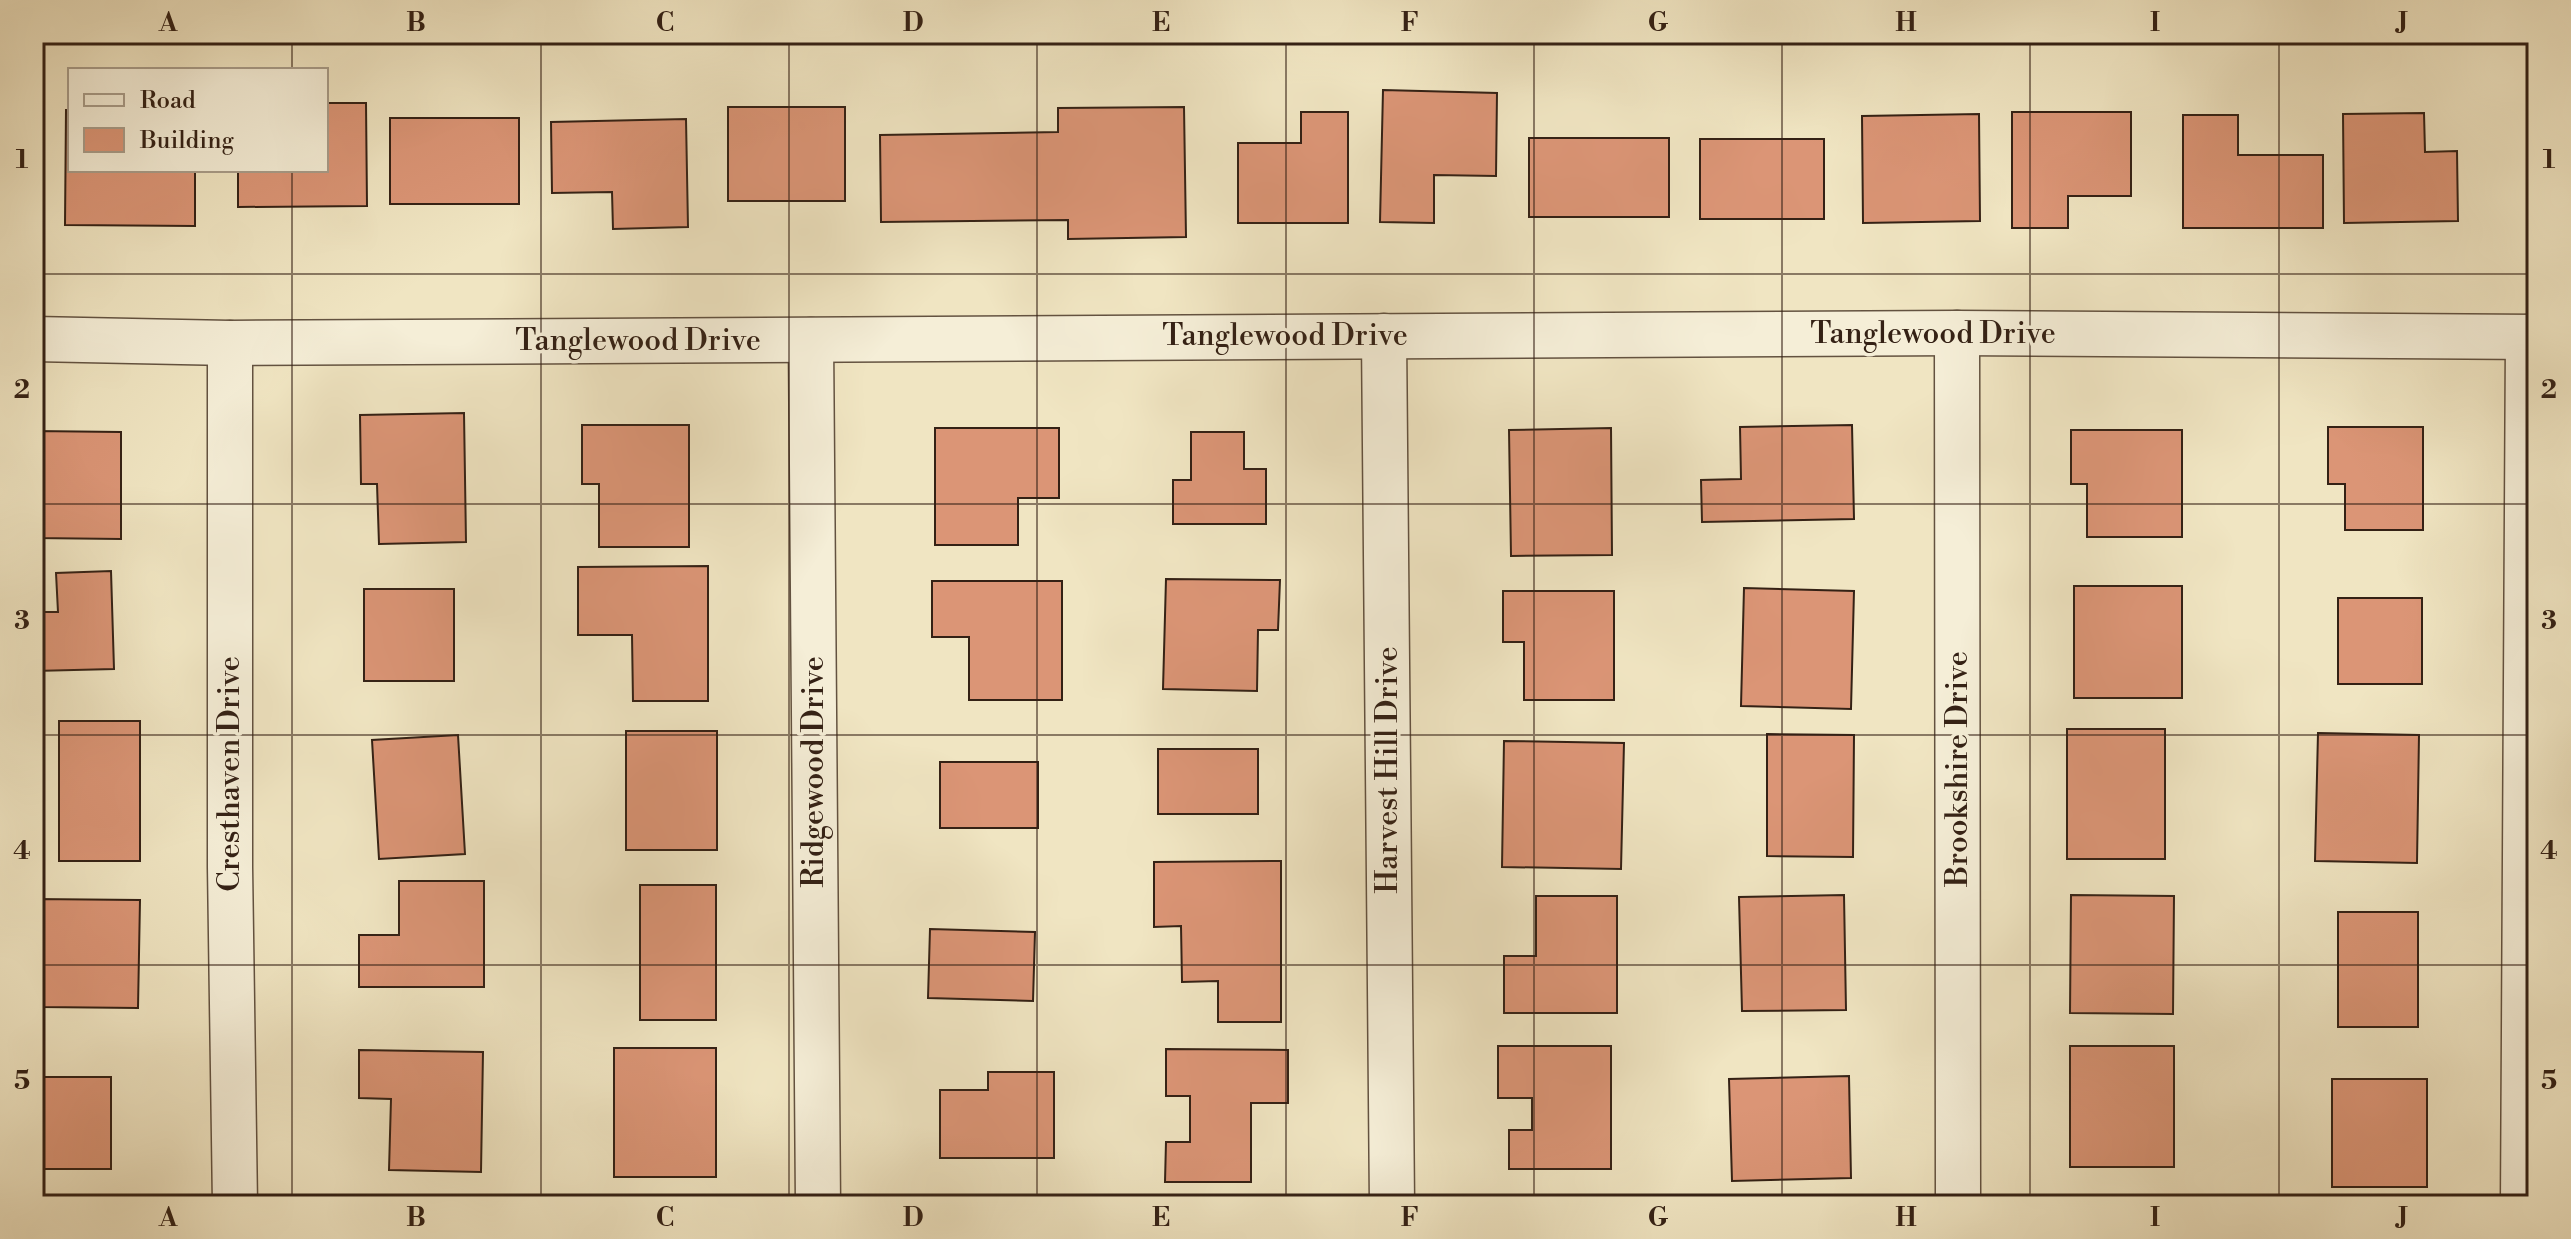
<svg xmlns="http://www.w3.org/2000/svg" width="2571" height="1239" font-family="'Libre Bodoni',serif">
  <rect width="100%" height="100%" fill="#f0e5c2"/>
  <filter id="stains"><feTurbulence type="fractalNoise" baseFrequency=".0025" numOctaves="4"/><feColorMatrix values="0 0 0 0 .2 0 0 0 0 .09 0 0 0 0 .02 0 0 0 .5 -.17"/></filter>
  <radialGradient id="worn" r=".72"><stop offset=".6" stop-color="#630" stop-opacity="0"/><stop offset="1" stop-color="#630" stop-opacity=".3"/></radialGradient>
  <g fill="#db9576" stroke="#342115" stroke-width="2">
    <polygon points="1383,90 1497,93 1496,176 1434,175 1434,223 1380,222"/>
    <polygon points="326,103 366,103 367,206 238,207 238,170 326,170"/>
    <rect x="728" y="107" width="117" height="94"/>
    <polygon points="1184,107 1186,237 1068,239 1068,220 881,222 880,135 1058,132 1058,108"/>
    <polygon points="66,110 70,110 70,170 195,170 195,226 65,225"/>
    <polygon points="1301,112 1348,112 1348,223 1238,223 1238,143 1301,143"/>
    <polygon points="2012,112 2131,112 2131,196 2068,196 2068,228 2012,228"/>
    <polygon points="2424,113 2425,152 2457,151 2458,221 2344,223 2343,114"/>
    <polygon points="1979,114 1980,221 1863,223 1862,116"/>
    <polygon points="2183,115 2238,115 2238,155 2323,155 2323,228 2183,228"/>
    <rect x="390" y="118" width="129" height="86"/>
    <polygon points="686,119 688,227 613,229 612,192 552,193 551,122"/>
    <rect x="1529" y="138" width="140" height="79"/>
    <rect x="2528" y="138" width="9" height="88"/>
    <rect x="1700" y="139" width="124" height="80"/>
    <polygon points="464,413 466,542 379,544 377,484 361,484 360,415"/>
    <polygon points="582,425 689,425 689,547 599,547 599,484 582,484"/>
    <polygon points="1852,425 1854,519 1702,522 1701,480 1741,479 1740,427"/>
    <polygon points="2328,427 2423,427 2423,530 2345,530 2345,484 2328,484"/>
    <polygon points="935,428 1059,428 1059,498 1018,498 1018,545 935,545"/>
    <polygon points="1611,428 1612,555 1511,556 1509,430"/>
    <polygon points="2071,430 2182,430 2182,537 2087,537 2087,484 2071,484"/>
    <polygon points="34,431 121,432 121,539 34,538"/>
    <polygon points="1191,432 1244,432 1244,469 1266,469 1266,524 1173,524 1173,480 1191,480"/>
    <polygon points="708,566 708,701 633,701 632,635 578,635 578,567"/>
    <polygon points="111,571 114,669 34,671 34,612 58,612 56,573"/>
    <polygon points="1166,579 1280,580 1278,630 1258,630 1257,691 1163,689"/>
    <polygon points="932,581 1062,581 1062,700 969,700 969,637 932,637"/>
    <rect x="2074" y="586" width="108" height="112"/>
    <polygon points="1744,588 1854,591 1851,709 1741,706"/>
    <rect x="364" y="589" width="90" height="92"/>
    <polygon points="1503,591 1614,591 1614,700 1524,700 1524,642 1503,642"/>
    <rect x="2338" y="598" width="84" height="86"/>
    <rect x="59" y="721" width="81" height="140"/>
    <rect x="2067" y="729" width="98" height="130"/>
    <rect x="626" y="731" width="91" height="119"/>
    <polygon points="2318,733 2419,735 2417,863 2315,861"/>
    <polygon points="1767,734 1854,735 1853,857 1767,856"/>
    <polygon points="458,735 465,854 379,859 372,740"/>
    <polygon points="1504,741 1624,743 1621,869 1502,867"/>
    <rect x="1158" y="749" width="100" height="65"/>
    <rect x="940" y="762" width="98" height="66"/>
    <polygon points="1281,861 1281,1022 1218,1022 1218,981 1182,982 1181,926 1154,927 1154,862"/>
    <polygon points="399,881 484,881 484,987 359,987 359,935 399,935"/>
    <rect x="640" y="885" width="76" height="135"/>
    <polygon points="1844,895 1846,1010 1742,1011 1739,897"/>
    <polygon points="2071,895 2174,896 2173,1014 2070,1013"/>
    <polygon points="1536,896 1617,896 1617,1013 1504,1013 1504,956 1536,956"/>
    <polygon points="34,899 140,900 138,1008 41,1007 42,954 34,954"/>
    <rect x="2338" y="912" width="80" height="115"/>
    <polygon points="930,929 1035,932 1033,1001 928,998"/>
    <polygon points="1498,1046 1611,1046 1611,1169 1509,1169 1509,1130 1532,1130 1532,1098 1498,1098"/>
    <rect x="2070" y="1046" width="104" height="121"/>
    <rect x="614" y="1048" width="102" height="129"/>
    <polygon points="1166,1049 1288,1050 1288,1103 1251,1103 1251,1182 1165,1182 1166,1142 1190,1142 1190,1096 1166,1096"/>
    <polygon points="359,1050 483,1052 481,1172 389,1170 391,1099 359,1098"/>
    <polygon points="988,1072 1054,1072 1054,1158 940,1158 940,1090 988,1090"/>
    <polygon points="1849,1076 1851,1178 1732,1181 1729,1079"/>
    <rect x="34" y="1077" width="77" height="92"/>
    <rect x="2332" y="1079" width="95" height="108"/>
    <rect x="34" y="1195" width="82" height="10"/>
    <polygon points="487,1199 487,1205 394,1205 394,1201"/>
    <rect x="607" y="1201" width="101" height="4"/>
    <rect x="1508" y="1201" width="88" height="4"/>
  </g>
  <g fill="none" stroke-linecap="round" stroke-linejoin="round">
    <g stroke="#635240" stroke-width="47">
      <g id="minor">
        <polyline points="1957,333 1958,1205"/>
        <polyline points="1384,336 1392,1205"/>
        <polyline points="34,339 230,343 1957,333 2537,337"/>
        <polyline points="811,340 818,1205"/>
        <polyline points="230,343 230,867 235,1205"/>
        <polyline points="2523,1205 2528,337"/>
      </g>
    </g>
    <use href="#minor" stroke="#f5eed7" stroke-width="44"/>
  </g>
  <path fill="none" stroke="#342115" stroke-width="2" stroke-opacity="0.55" d="M 292,34 L 292,70M 541,34 L 541,1205M 789,34 L 789,1205M 1037,34 L 1037,1205M 1286,34 L 1286,1205M 1534,34 L 1534,1205M 1782,34 L 1782,1205M 2030,34 L 2030,1205M 2279,34 L 2279,1205M 292,170 L 292,1205M 34,274 L 2537,274M 34,504 L 2537,504M 34,735 L 2537,735M 34,965 L 2537,965"/>
  <g text-anchor="middle" dominant-baseline="central" stroke-width="7" stroke-linejoin="round" paint-order="stroke">
    <g font-size="30" fill="#342115" stroke="#f5eed7">
      <text x="1933" y="334">Tanglewood Drive</text>
      <text x="1285" y="336">Tanglewood Drive</text>
      <text x="638" y="341">Tanglewood Drive</text>
      <text transform="translate(1958 769) rotate(-90)">Brookshire Drive</text>
      <text transform="translate(1388 770) rotate(-90)">Harvest Hill Drive</text>
      <text transform="translate(814 772) rotate(-90)">Ridgewood Drive</text>
      <text transform="translate(230 774) rotate(-90)">Cresthaven Drive</text>
    </g>
  </g>
  <rect width="2571" height="1239" fill="none" stroke="#f0e5c2" stroke-width="88"/>
  <rect x="68" y="68" width="260" height="104" fill="#f5eed7" stroke="#a89c89" stroke-width="2"/>
  <rect x="84" y="94" width="40" height="12" fill="#f5eed7" stroke="#a89c89" stroke-width="2"/>
  <text x="140" y="108" font-size="24" fill="#342115">Road</text>
  <rect x="84" y="128" width="40" height="24" fill="#db9576" stroke="#a89c89" stroke-width="2"/>
  <text x="140" y="148" font-size="24" fill="#342115">Building</text>
  <rect x="44" y="44" width="2483" height="1151" fill="none" stroke="#342115" stroke-width="3"/>
  <g font-size="26" text-anchor="middle" font-weight="bold" fill="#342115">
    <text x="168" y="31">A</text>
    <text x="416" y="31">B</text>
    <text x="665" y="31">C</text>
    <text x="913" y="31">D</text>
    <text x="1161" y="31">E</text>
    <text x="1410" y="31">F</text>
    <text x="1658" y="31">G</text>
    <text x="1906" y="31">H</text>
    <text x="2155" y="31">I</text>
    <text x="2403" y="31">J</text>
    <text x="22" y="168">1</text>
    <text x="2549" y="168">1</text>
    <text x="22" y="398">2</text>
    <text x="2549" y="398">2</text>
    <text x="22" y="629">3</text>
    <text x="2549" y="629">3</text>
    <text x="22" y="859">4</text>
    <text x="2549" y="859">4</text>
    <text x="22" y="1089">5</text>
    <text x="2549" y="1089">5</text>
    <text x="168" y="1226">A</text>
    <text x="416" y="1226">B</text>
    <text x="665" y="1226">C</text>
    <text x="913" y="1226">D</text>
    <text x="1161" y="1226">E</text>
    <text x="1410" y="1226">F</text>
    <text x="1658" y="1226">G</text>
    <text x="1906" y="1226">H</text>
    <text x="2155" y="1226">I</text>
    <text x="2403" y="1226">J</text>
  </g>
  <rect width="100%" height="100%" filter="url(#stains)"/>
  <rect width="100%" height="100%" fill="url(#worn)"/>
</svg>
